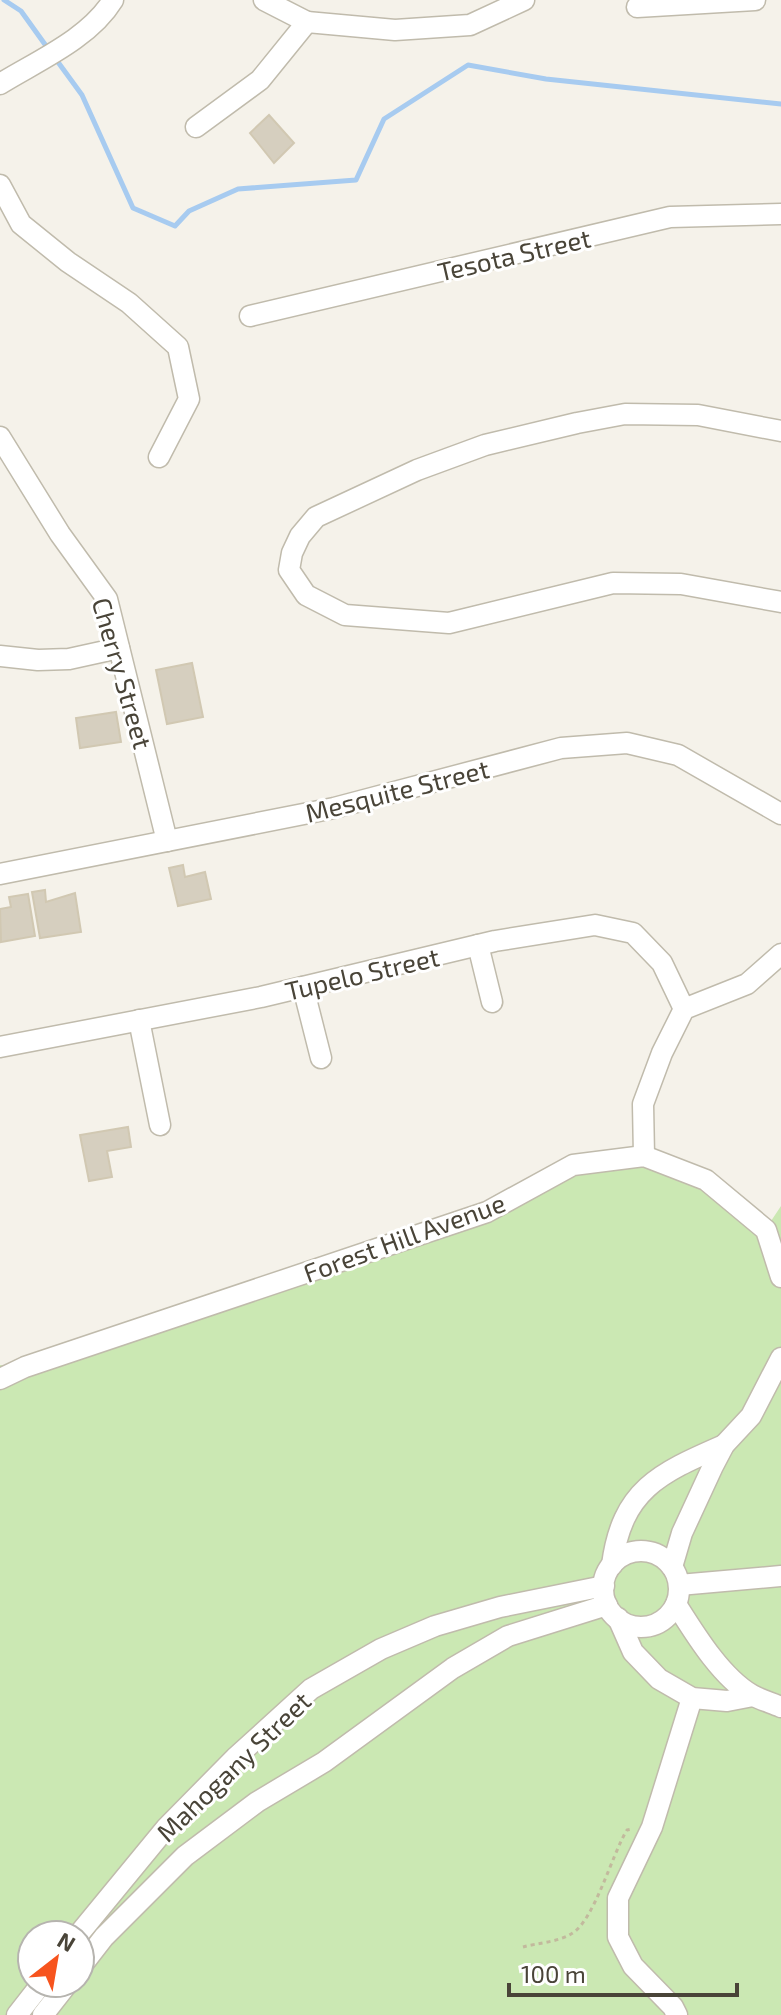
<svg xmlns="http://www.w3.org/2000/svg" width="781" height="2015" font-family="'Exo 2',sans-serif">
  <rect width="100%" height="100%" fill="#f5f2ea"/>
  <path fill="#cbe8b3" fill-rule="evenodd" d="M 644,1156 L 706,1180 L 765,1230 L 781,1206 L 781,2015 L 0,2015 L 0,1365 L 25,1367 L 487,1212 L 573,1165 ZM 32,1935 L 80,1935 L 80,1983 L 32,1983 Z"/>
  <g fill="none" stroke-linecap="round" stroke-linejoin="round">
    <g stroke="#a7cbf0" stroke-width="5">
      <polyline points="4,0 21,11 49,50"/>
      <polyline points="55,58 82,95 133,208 175,226 189,211 238,189 356,180 384,119 468,65 546,79 781,104"/>
    </g>
  </g>
  <g fill="#d6cfbf" stroke="#d1c8b2" stroke-width="2">
    <polygon points="269,115 294,143 274,163 250,133"/>
    <polygon points="192,663 203,717 167,724 156,670"/>
    <polygon points="116,712 121,742 80,748 76,718"/>
    <polygon points="183,865 185,877 205,872 211,899 178,906 169,868"/>
    <polygon points="45,890 46,902 75,893 81,932 40,938 32,892"/>
    <polygon points="28,894 35,936 1,942 0,909 11,907 9,897"/>
    <polygon points="128,1127 131,1147 107,1151 112,1177 89,1181 80,1135"/>
  </g>
  <g fill="none" stroke-linecap="round" stroke-linejoin="round">
    <g stroke="#c0bbac" stroke-width="23">
      <g id="minor">
        <polyline points="637,7 755,0"/>
        <polyline points="307,22 395,30 470,25 524,0"/>
        <path d="M 0,84 C 37,61 89,39 113,0"/>
        <polyline points="196,127 260,80 307,22 264,0"/>
        <polyline points="0,185 21,224 68,262 129,303 178,347 189,399 159,457"/>
        <polyline points="250,316 670,217 781,214"/>
        <polyline points="781,431 698,415 625,414 577,423 485,445 417,470 316,517 300,536 292,553 289,570 306,595 345,615 449,623 613,583 681,584 781,602"/>
        <polyline points="0,437 60,534 107,599 167,841"/>
        <polyline points="0,656 38,660 69,659 119,648"/>
        <polyline points="0,874 334,808 561,748 627,743 678,755 781,814"/>
        <polyline points="478,945 492,1002"/>
        <polyline points="303,987 321,1058"/>
        <polyline points="139,1020 160,1125"/>
        <polyline points="0,1047 261,997 495,941 595,925 633,933 662,963 684,1009"/>
        <polyline points="644,1156 643,1104 662,1053 684,1009 747,984 781,954"/>
        <polyline points="0,1379 25,1367 487,1212 573,1165 644,1156 706,1180 766,1230 781,1277"/>
        <circle cx="641" cy="1589" r="38"/>
        <path d="M 612,1565 C 622,1489 660,1473 724,1445"/>
        <polyline points="672,1567 682,1533 713,1466 724,1445 751,1416 781,1358"/>
        <polyline points="679,1585 781,1576"/>
        <path d="M 676,1604 C 695,1634 721,1677 752,1695 C 761,1700 772,1703 781,1707"/>
        <polyline points="618,1618 633,1652 659,1679 692,1698 727,1701 753,1696"/>
        <polyline points="78,1935 166,1828 235,1758 311,1689 381,1649 435,1626 500,1607 604,1586"/>
        <polyline points="80,1968 104,1937 185,1856 257,1802 324,1762 453,1668 508,1636 607,1605"/>
        <polyline points="17,2015 42,1983"/>
        <polyline points="43,2015 68,1983"/>
        <polyline points="677,2015 673,2007 633,1966 618,1937 618,1898 652,1827 692,1698"/>
      </g>
    </g>
    <path stroke="#c2b99d" stroke-width="3" stroke-dasharray="4 4" stroke-linecap="butt" d="M 523,1947 C 537,1943 558,1942 571,1934 C 594,1922 612,1854 627,1830 L 632,1829"/>
    <use href="#minor" stroke="#fff" stroke-width="20"/>
  </g>
  <g text-anchor="middle" dominant-baseline="central" stroke-width="6" stroke-linejoin="round" paint-order="stroke">
    <g font-size="26" fill="#494438" stroke="#fff">
      <text transform="translate(514 254) rotate(-13)">Tesota Street</text>
      <text transform="translate(123 673) rotate(74)">Cherry Street</text>
      <text transform="translate(397 790) rotate(-14)">Mesquite Street</text>
      <text transform="translate(362 973) rotate(-13)">Tupelo Street</text>
      <text transform="translate(404 1237) rotate(-20)">Forest Hill Avenue</text>
      <text transform="translate(233 1766) rotate(-44)">Mahogany Street</text>
    </g>
  </g>
  <g transform="translate(56 1959) rotate(31)"><circle r="38" fill="#ffffff" stroke="#b6b4af" stroke-width="2"/>
  <path d="M0-6L14 30L0 20L-14 30Z" fill="#f7541e"/>
  <text y="-12" font-size="22" font-weight="bold" text-anchor="middle" fill="#494438">N</text>
  </g>
  <path d="M509 1983v12h228v-12" fill="none" stroke="#494438" stroke-width="4"/>
  <text x="521" y="1983" font-size="24" fill="#494438" stroke="#ffffff" stroke-width="6" paint-order="stroke">100 m</text>
</svg>
